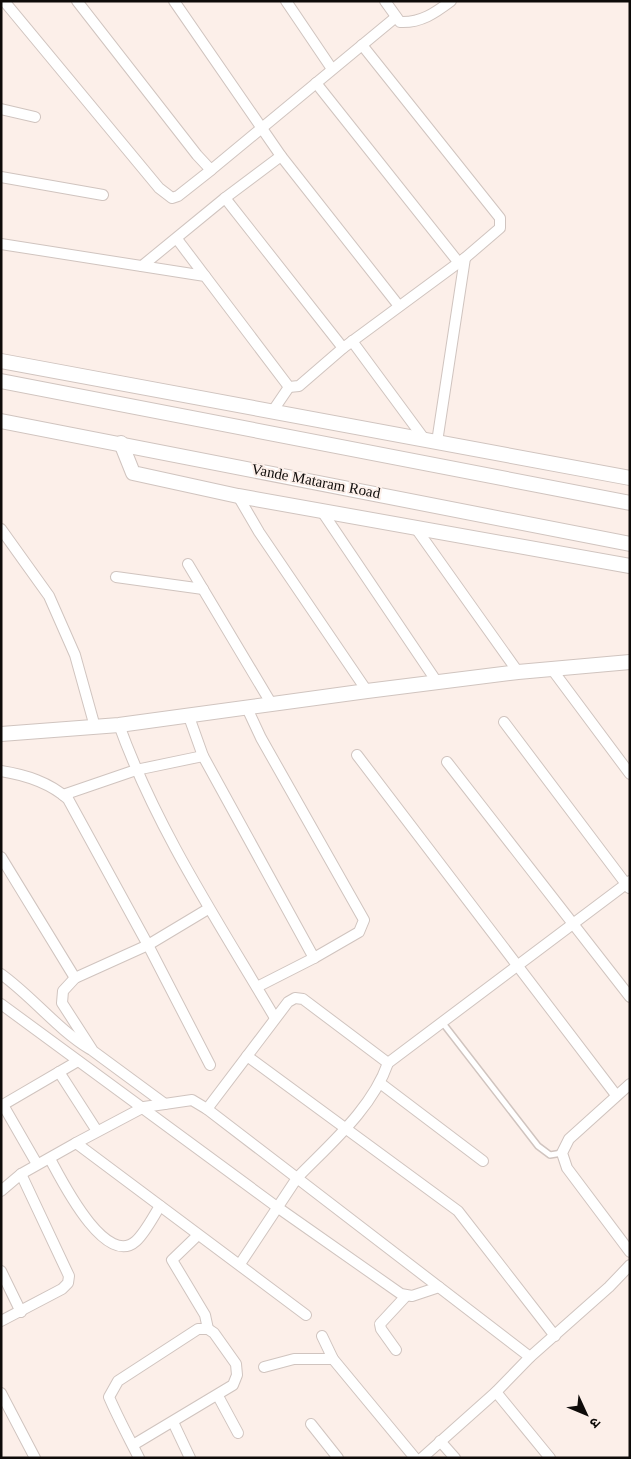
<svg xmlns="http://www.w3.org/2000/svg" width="631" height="1459" font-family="'Times New Roman','Noto Sans Devanagari',serif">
  <rect width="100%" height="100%" fill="#fcefe9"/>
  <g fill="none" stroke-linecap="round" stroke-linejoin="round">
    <g stroke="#d0c4bf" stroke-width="8">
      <polyline id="lane" points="442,1022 538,1146 550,1155 562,1153"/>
    </g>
    <g stroke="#d0c4bf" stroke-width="12">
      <g id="street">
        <polyline points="4,1 159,188 172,198 178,196 211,170"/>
        <polyline points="77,1 197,155 211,170 396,17"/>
        <polyline points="286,1 332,69"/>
        <path d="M 385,1 L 400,22 C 421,23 435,13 451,1"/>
        <polyline points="316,83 459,263"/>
        <polyline points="1,109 35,117"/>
        <polyline points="281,156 399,306"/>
        <polyline points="1,177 103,195"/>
        <polyline points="225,198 343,348"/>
        <polyline points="177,239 205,276"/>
        <polyline points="1,244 205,276 289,387 299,386 343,348 465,258 500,228 500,218 362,45"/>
        <polyline points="142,266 225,198 281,156 174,1"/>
        <polyline points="352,341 425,440"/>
        <polyline points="272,412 289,387"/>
        <polyline points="437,442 465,258"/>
        <polyline points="238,496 259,532 367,691"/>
        <polyline points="321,510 437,682"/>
        <polyline points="415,527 518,672"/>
        <polyline points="1,529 49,596 75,655 95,727"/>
        <polyline points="188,564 271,703"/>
        <polyline points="116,577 203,589"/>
        <polyline points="551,668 630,774"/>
        <polyline points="246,706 261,738 364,920 359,932 314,958 257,987"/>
        <polyline points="188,714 203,756 314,958"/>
        <polyline points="504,722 629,888"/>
        <path d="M 119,725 C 157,830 219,923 275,1018"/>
        <polyline points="357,755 616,1095"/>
        <polyline points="447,762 630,997"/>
        <path d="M 1,771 C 26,775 49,782 68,799 L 148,945 L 210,1065"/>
        <polyline points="63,795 136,770 203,756"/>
        <polyline points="1,857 75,978"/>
        <path d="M 1,974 C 33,997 57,1029 90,1049"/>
        <polyline points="1,1004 277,1207 401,1294 412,1296 439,1287"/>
        <polyline points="247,1056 458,1211 555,1336"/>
        <polyline points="59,1072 97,1131"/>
        <polyline points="380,1083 483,1161"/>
        <polyline points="630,1084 569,1139 562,1153 567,1168 630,1252"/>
        <polyline points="165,1104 93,1051 62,1003 63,991 75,978 148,945 208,909"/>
        <polyline points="3,1105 37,1164"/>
        <polyline points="1,1106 78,1061"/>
        <polyline points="207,1109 288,1002 295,998 303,999 388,1063"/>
        <polyline points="76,1143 144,1107 192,1100 207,1109 297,1178 240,1264"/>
        <path d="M 50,1159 C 60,1177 105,1269 136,1241 C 145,1233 153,1217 160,1206"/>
        <polyline points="1,1191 21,1174 76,1143 306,1315"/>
        <polyline points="198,1235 172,1260 205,1315 208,1329"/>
        <polyline points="1,1271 21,1312"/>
        <polyline points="1,1321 62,1289 68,1283 69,1276 21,1174"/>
        <polyline points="322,1336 333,1359 415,1458"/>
        <polyline points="396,1350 381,1329 380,1324 406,1296"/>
        <path d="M 530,1357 L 297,1178 C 330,1144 372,1109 388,1063 L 630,881"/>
        <polyline points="264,1367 294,1359 333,1359"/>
        <polyline points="496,1392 550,1458"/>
        <polyline points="1,1393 35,1458"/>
        <polyline points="218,1396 238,1433"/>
        <polyline points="173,1422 190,1458"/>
        <polyline points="311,1424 338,1458"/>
        <polyline points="440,1441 455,1458"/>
        <path d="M 133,1445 L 233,1385 L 237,1375 L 236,1364 L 214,1333 L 208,1329 L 198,1329 L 118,1381 L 109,1397 C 118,1418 129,1438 139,1458"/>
        <polyline points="422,1458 496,1392 530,1357 609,1287 630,1265"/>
      </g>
    </g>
    <g stroke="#d0c4bf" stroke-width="16">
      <g id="secondary">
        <polyline points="1,361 630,478"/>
        <polyline points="1,381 630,503"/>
        <polyline points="1,421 630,544"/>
        <polyline points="121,443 133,473 238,496 630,566"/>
        <polyline points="1,734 119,725 367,691 518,672 630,662"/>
      </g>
    </g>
    <use href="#lane" stroke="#fff" stroke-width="5"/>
    <use href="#street" stroke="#fff" stroke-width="10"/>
    <use href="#secondary" stroke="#fff" stroke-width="14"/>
  </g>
  <g text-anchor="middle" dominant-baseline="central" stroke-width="4" stroke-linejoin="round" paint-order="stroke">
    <g font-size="15" fill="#0e0b09" stroke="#fcefe9">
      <text transform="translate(316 481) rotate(11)">Vande Mataram Road</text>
    </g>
  </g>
  <rect width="631" height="1459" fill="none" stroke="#0e0b09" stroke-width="5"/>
  <g transform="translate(586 1414) rotate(134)" stroke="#fcefe9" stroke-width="4" paint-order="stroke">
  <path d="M0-4L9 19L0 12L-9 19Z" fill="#0e0b09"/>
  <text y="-8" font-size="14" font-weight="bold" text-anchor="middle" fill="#0e0b09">उ</text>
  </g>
</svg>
